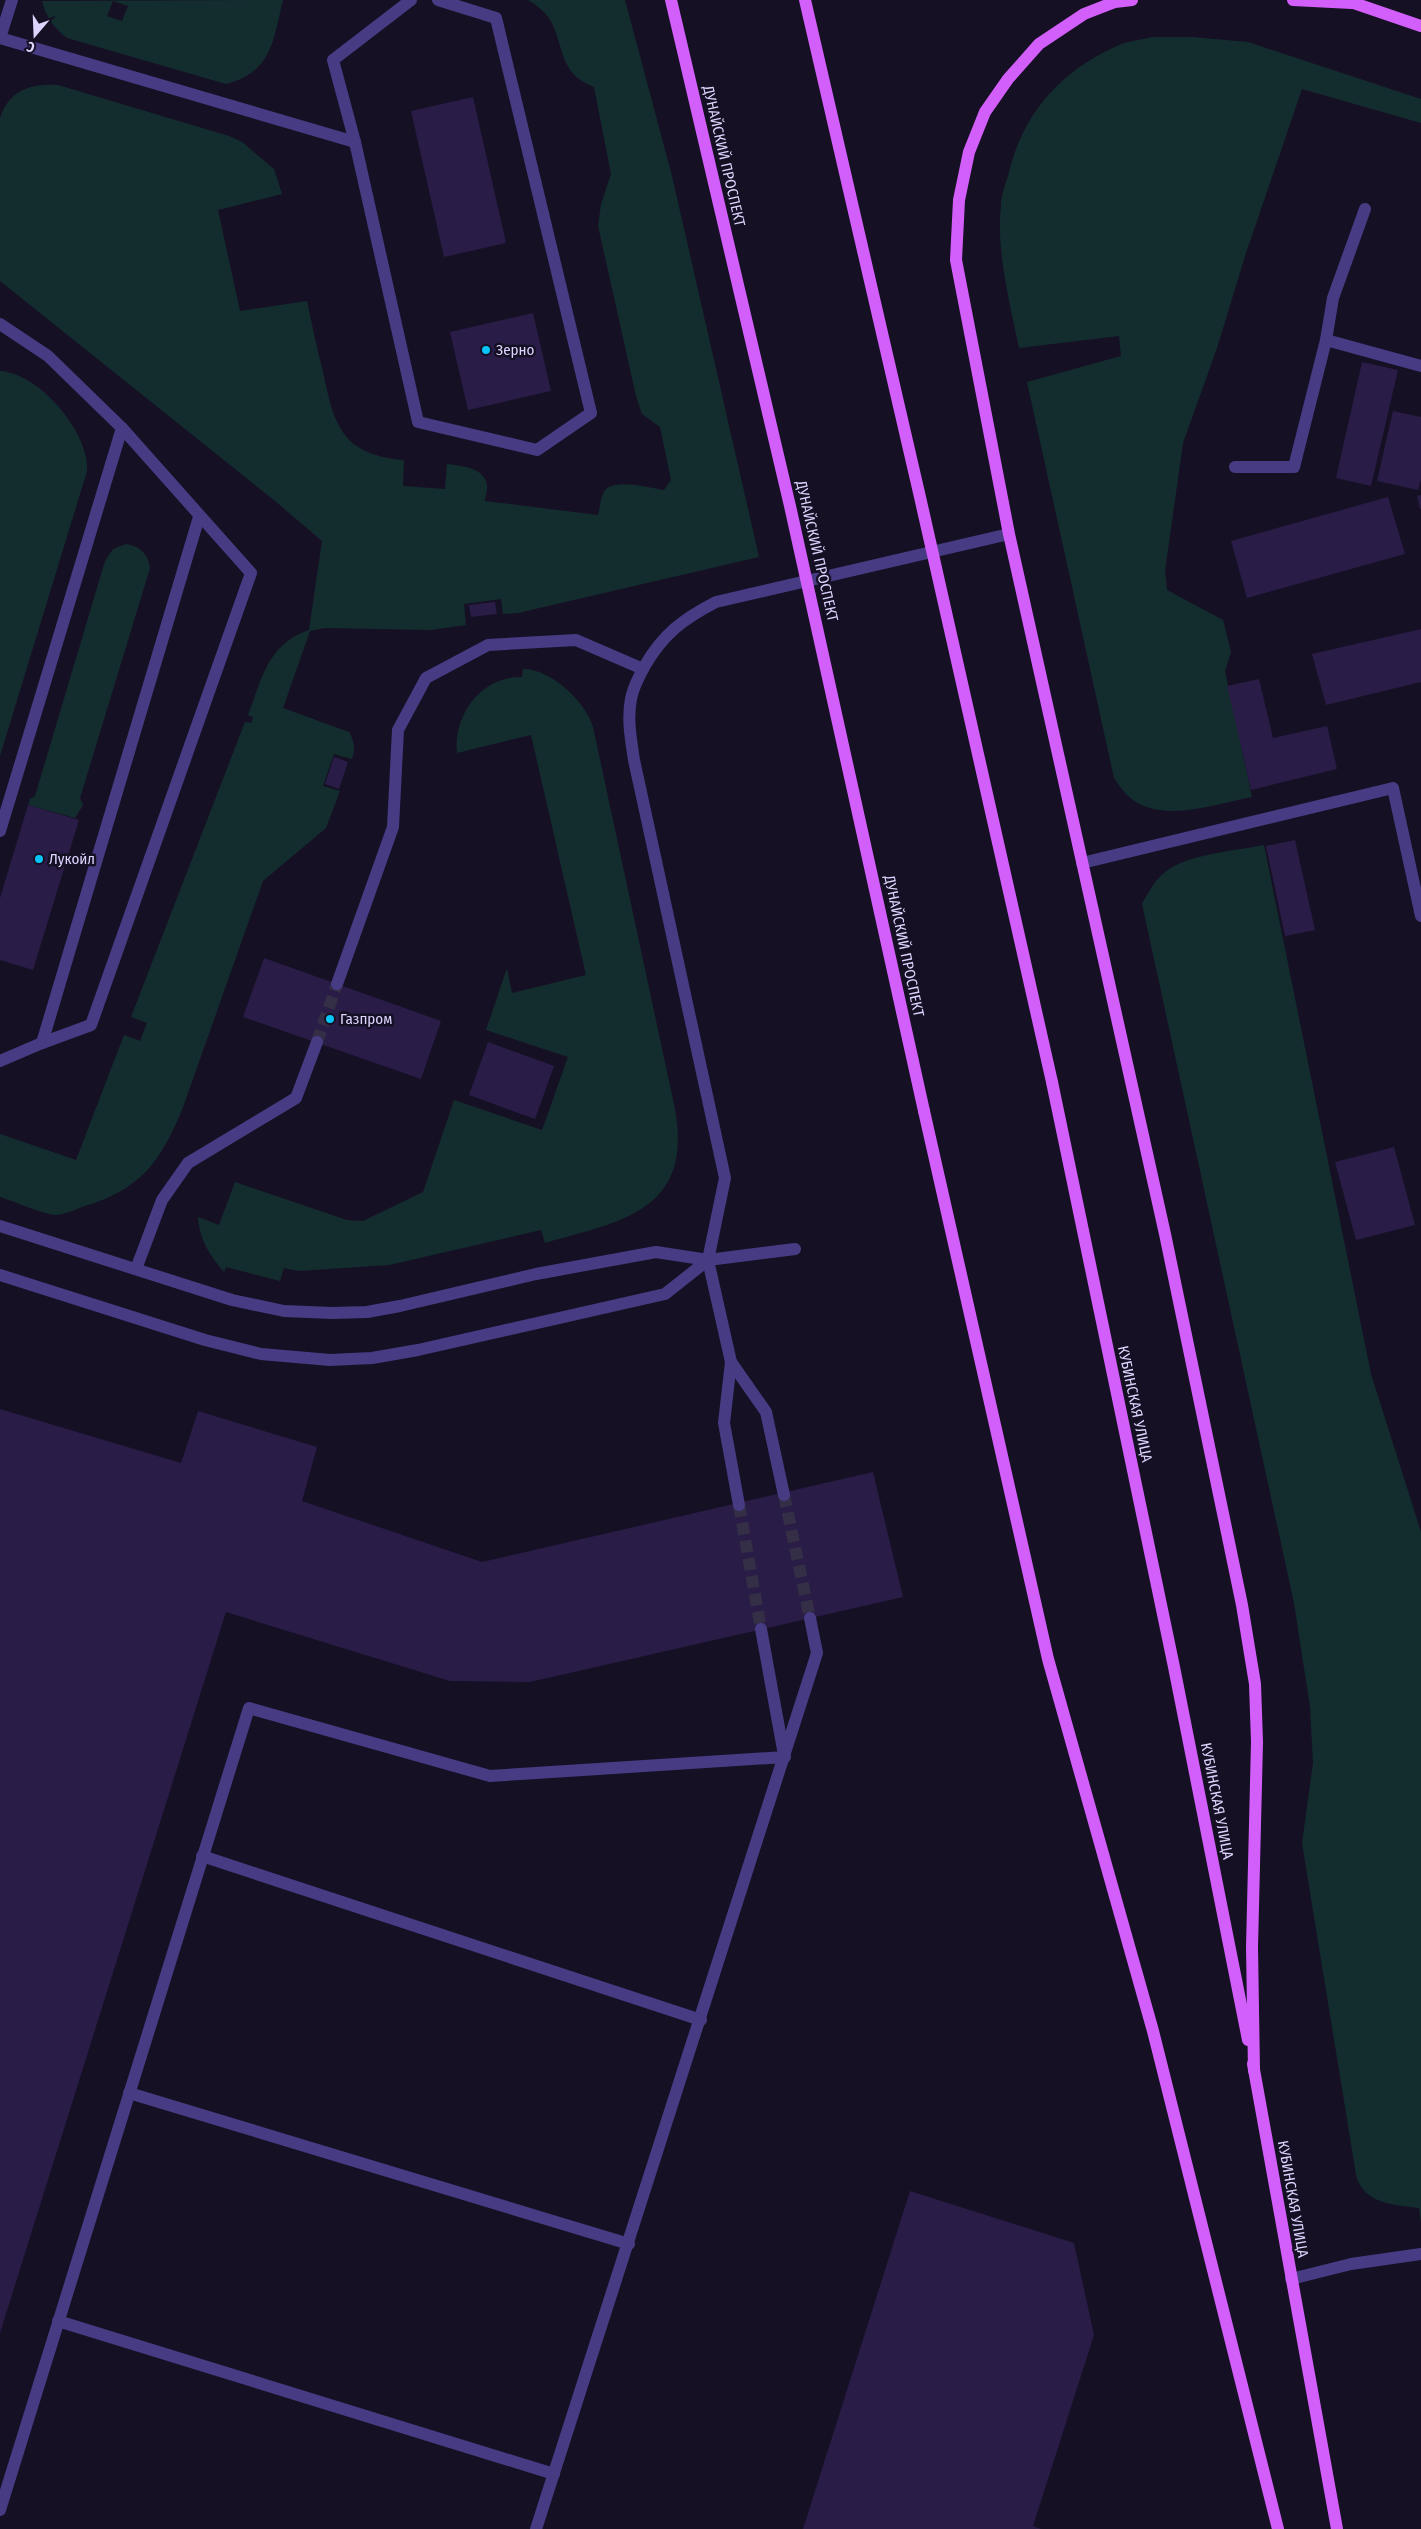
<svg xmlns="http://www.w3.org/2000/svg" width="1421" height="2529" font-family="'Fira Sans Condensed',sans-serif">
  <rect width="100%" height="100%" fill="#161025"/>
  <g fill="#132d2f" fill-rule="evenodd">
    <path d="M 283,0 C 273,41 272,72 226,84 L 67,38 C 53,27 46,17 42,1 ZM 113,1 L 128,6 L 122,21 L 107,16 Z"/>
    <path d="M 528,0 L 625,0 L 672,176 L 759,557 L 518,613 L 503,614 L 501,599 L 464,604 L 466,625 L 431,630 L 325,628 L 310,631 L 283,708 L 349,732 C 355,742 355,749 352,759 L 334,754 L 323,786 L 340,791 L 326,828 L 263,881 L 182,1110 C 160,1162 141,1189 85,1206 C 76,1209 64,1215 55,1215 C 43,1214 13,1201 0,1197 L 0,1134 L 76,1160 L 124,1035 L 140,1041 L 147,1023 L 131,1017 L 245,722 L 251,723 L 253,717 L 248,715 C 262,678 268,644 309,630 L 322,541 L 275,501 L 0,281 L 0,118 C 9,90 31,83 58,85 L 229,136 L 242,142 L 274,169 L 282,194 L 218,210 L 240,311 L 307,301 C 312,325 317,348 323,372 C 334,425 342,455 404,460 L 403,486 L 445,489 L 447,464 C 461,466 484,467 487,485 C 488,489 485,496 485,501 L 598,515 C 600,508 600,499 604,492 C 612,477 650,488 664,490 L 671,480 L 660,427 L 642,414 L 636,396 L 598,226 L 601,204 L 611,174 L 594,87 C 557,73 565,44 549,18 C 544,11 535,4 528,0 Z"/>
    <path d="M 1152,37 L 1192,37 L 1248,42 L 1421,99 L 1421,123 L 1302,89 L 1245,256 L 1217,348 L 1183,443 L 1165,571 L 1167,590 L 1223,620 L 1231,652 L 1225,671 L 1252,797 C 1215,804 1157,826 1126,794 C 1121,789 1118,783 1114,778 L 1027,382 L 1121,356 L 1119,336 L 1019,348 C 1010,303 996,252 1001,206 C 1001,196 1005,185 1008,176 C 1022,114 1060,71 1119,45 C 1128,41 1141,40 1152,37 Z"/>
    <path d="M 0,371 C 39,373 89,432 87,471 L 0,756 Z"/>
    <path d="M 126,544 C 140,546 148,554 150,568 L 80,798 L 83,805 L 75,818 L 28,805 L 30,799 L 35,796 L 105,561 L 113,549 Z"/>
    <path d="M 523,669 C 551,669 585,701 593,727 L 675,1109 C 693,1210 624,1221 545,1243 L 541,1230 L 389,1265 L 299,1271 L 284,1268 L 280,1281 L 226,1267 L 224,1272 C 209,1254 200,1241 198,1217 L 219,1225 L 235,1182 L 347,1220 L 363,1221 L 423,1192 L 454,1100 L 542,1130 L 568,1057 L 486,1030 L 507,968 L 512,993 L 586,975 L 531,735 L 457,753 C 453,715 481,676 522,677 Z"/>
    <path d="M 1264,845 L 1371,1374 L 1421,1532 L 1421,2223 L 1419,2208 C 1398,2205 1370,2205 1359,2183 C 1355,2176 1355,2165 1353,2156 L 1302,1843 L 1313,1763 L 1310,1707 L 1294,1603 L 1142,904 C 1148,893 1154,881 1164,873 C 1186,854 1235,851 1264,845 Z"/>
  </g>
  <g fill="#291c46">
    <polygon points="473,97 506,243 444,257 411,111"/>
    <polygon points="533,313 551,391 468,410 450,332"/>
    <polygon points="1362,362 1398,370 1371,486 1336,478"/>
    <polygon points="1393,411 1421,417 1421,480 1418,490 1377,481"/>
    <polygon points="1421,495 1421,509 1420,509 1417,496"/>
    <polygon points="1388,497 1405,554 1247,598 1231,541"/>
    <polygon points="495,602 497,614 471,617 469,605"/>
    <polygon points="1421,629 1421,682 1326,705 1312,654"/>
    <polygon points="1259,679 1273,738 1327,726 1337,769 1251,790 1227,686"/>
    <polygon points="334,757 348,762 339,789 325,784"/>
    <polygon points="28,805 79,820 33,970 0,960 0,898"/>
    <polygon points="1295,840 1315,930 1285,936 1266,846"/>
    <polygon points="264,958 441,1021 421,1079 243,1017"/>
    <polygon points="488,1042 554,1066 535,1119 469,1095"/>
    <polygon points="1394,1147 1415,1225 1356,1240 1335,1162"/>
    <polygon points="0,1409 181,1463 198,1411 317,1447 302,1501 482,1562 873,1472 903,1597 530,1682 450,1681 226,1612 0,2333"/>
    <polygon points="910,2191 1074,2243 1094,2335 1033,2526 1041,2529 803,2529"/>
  </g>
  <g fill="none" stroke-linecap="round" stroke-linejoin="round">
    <g stroke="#342e46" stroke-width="12" stroke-dasharray="12 6" stroke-linecap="butt">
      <polyline points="317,1042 337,984"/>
      <polyline points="784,1495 810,1618"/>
      <polyline points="739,1505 761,1629"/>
    </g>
    <g stroke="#473c83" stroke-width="12">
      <polyline points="411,0 333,60 355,142 418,422 537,450 591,413 496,18 438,0"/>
      <polyline points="0,38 355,142"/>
      <polyline points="0,38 12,0"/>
      <polyline points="0,324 48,356 122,428 251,573 91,1025 42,1043 0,1061"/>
      <polyline points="1326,340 1421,366"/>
      <polyline points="1235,467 1294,467 1326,340 1333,298 1365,209"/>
      <polyline points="0,831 122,428"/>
      <polyline points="1082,863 1393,788 1421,916"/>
      <polyline points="337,984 393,827 398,730 426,678 488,645 576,640 643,669"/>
      <polyline points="42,1043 199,517"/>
      <polyline points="0,1226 232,1300 284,1311 332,1313 367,1312 400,1306 536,1274 656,1252 708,1260 795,1249"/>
      <polyline points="136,1269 162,1200 188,1163 296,1098 317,1042"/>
      <polyline points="0,1275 205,1340 261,1354 330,1360 372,1358 418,1350 665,1294 708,1260"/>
      <polyline points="731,1362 766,1412 784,1495"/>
      <path d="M 739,1505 L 724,1423 L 731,1362 L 708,1260 L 725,1178 L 634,760 C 631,740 627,719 631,699 C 633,687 639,677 644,667 C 663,634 683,619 716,602 L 1009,534"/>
      <polyline points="761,1629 784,1755"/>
      <polyline points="202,1856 701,2020"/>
      <polyline points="129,2093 629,2244"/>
      <polyline points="1291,2279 1351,2264 1421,2254"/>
      <polyline points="58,2321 554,2474"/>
      <polyline points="0,2510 249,1708 490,1776 785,1757"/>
      <polyline points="536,2529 817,1653 810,1618"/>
    </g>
    <g stroke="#d35ffb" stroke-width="12">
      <polyline points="1132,0 1115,2 1084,14 1039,44 1008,79 985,112 969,152 959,200 956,260 1009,534 1165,1234 1242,1605 1255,1684 1257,1742 1252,1947 1254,2071"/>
      <polyline points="1293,0 1352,3"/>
      <polyline points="1345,0 1421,26"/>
      <polyline points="1052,1082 1174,1667 1248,2040"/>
      <polyline points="924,1111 1048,1659 1153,2031 1278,2529"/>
      <polyline points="1253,2064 1337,2529"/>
    </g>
    <g stroke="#d35ffb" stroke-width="12">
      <polyline points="671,0 790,506 924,1111"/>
      <polyline points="805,0 920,497 1052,1082"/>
    </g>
  </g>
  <g fill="#07c4f8" stroke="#161025" stroke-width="2">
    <circle cx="486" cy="350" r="5"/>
    <circle cx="39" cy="859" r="5"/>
    <circle cx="330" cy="1019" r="5"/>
  </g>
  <g text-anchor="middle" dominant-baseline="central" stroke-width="5" stroke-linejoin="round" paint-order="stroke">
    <g font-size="15" fill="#ded5fe" stroke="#161025">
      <text transform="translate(724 156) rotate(77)">ДУНАЙСКИЙ ПРОСПЕКТ</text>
      <text transform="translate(817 551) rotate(77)">ДУНАЙСКИЙ ПРОСПЕКТ</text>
      <text transform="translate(904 946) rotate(78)">ДУНАЙСКИЙ ПРОСПЕКТ</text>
      <text transform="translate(1135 1404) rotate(78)">КУБИНСКАЯ УЛИЦА</text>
      <text transform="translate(1217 1801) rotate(79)">КУБИНСКАЯ УЛИЦА</text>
      <text transform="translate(1293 2199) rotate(80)">КУБИНСКАЯ УЛИЦА</text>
    </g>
    <g font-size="15" fill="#ded5fe" stroke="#161025" text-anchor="start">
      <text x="496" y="350">Зерно</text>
      <text x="49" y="859">Лукойл</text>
      <text x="340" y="1019">Газпром</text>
    </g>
  </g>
  <g transform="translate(35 35) rotate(199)" stroke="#161025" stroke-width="4" paint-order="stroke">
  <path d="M0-4L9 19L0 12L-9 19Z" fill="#ded5fe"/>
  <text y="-8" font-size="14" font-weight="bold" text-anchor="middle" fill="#ded5fe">С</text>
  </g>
</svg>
